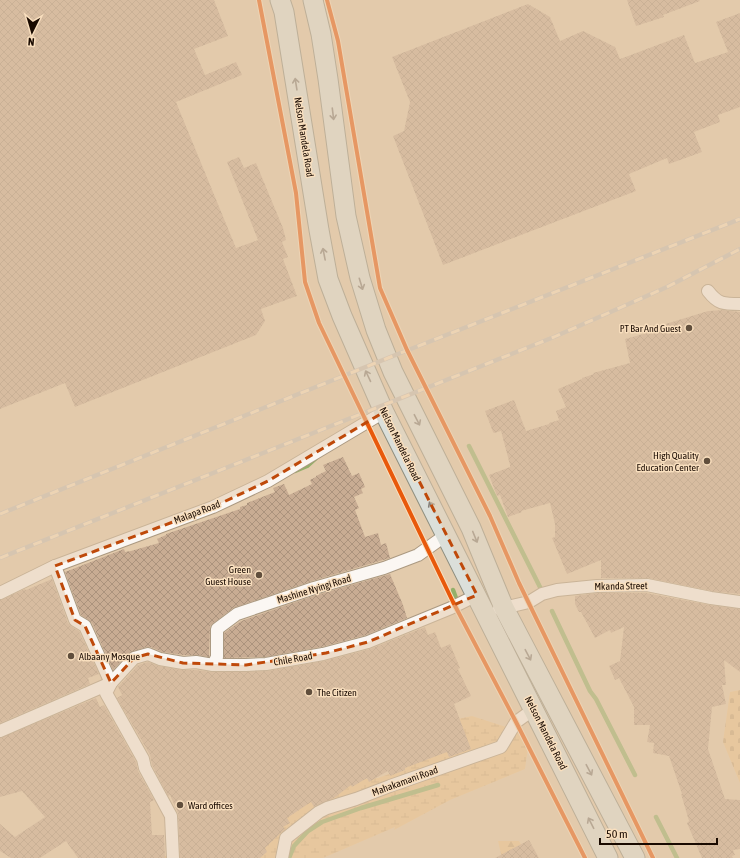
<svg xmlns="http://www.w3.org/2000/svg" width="740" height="858" font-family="'Asap Condensed',sans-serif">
  <defs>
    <pattern id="forest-firs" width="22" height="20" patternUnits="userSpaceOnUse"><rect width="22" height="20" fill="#ecc48e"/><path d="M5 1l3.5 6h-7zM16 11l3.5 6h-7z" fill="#caa779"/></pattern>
    <pattern id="wetland-marsh" width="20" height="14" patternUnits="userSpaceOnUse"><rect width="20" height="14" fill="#ecc48e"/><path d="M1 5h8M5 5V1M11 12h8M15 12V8" fill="none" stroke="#caa779"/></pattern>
    <pattern id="cemetery-stones" width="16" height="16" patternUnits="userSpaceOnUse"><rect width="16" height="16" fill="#ecc48e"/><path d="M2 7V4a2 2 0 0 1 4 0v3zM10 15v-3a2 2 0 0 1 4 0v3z" fill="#caa779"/></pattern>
    <pattern id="building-cross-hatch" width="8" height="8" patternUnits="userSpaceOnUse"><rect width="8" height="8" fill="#c8ac93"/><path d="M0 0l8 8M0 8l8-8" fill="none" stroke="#ab937d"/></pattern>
  </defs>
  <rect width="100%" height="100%" fill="#e3cbac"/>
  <polygon fill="url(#forest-firs)" points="498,841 519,841 529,858 502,858"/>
  <polygon fill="url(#wetland-marsh)" points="472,716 512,729 524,737 528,748 525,769 450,800 394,830 395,827 323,858 161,858 170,854 203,834 337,781 378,778 406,768 453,720"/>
  <polygon fill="url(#cemetery-stones)" points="740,690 740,783 723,742 730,692"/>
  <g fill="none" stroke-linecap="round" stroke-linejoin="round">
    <g stroke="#94af6a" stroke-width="4.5">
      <polyline points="469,446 542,591"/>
      <polyline points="295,471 307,466 316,458"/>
      <polyline points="451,606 453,590 457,601 460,600"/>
      <polyline points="552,611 590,691 596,699 635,775"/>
      <polyline points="656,817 677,858"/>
      <polyline points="289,858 294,846 308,831 322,822 361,808 438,785"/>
    </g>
  </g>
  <g fill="url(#building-cross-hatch)">
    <polygon points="0,0 214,0 228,36 194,49 205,75 236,62 242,75 176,102 236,248 258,240 227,162 239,157 244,168 256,163 283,228 286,240 282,242 288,257 283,259 297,296 261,309 265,321 256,335 75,407 65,383 0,409"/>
    <polygon points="627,0 699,0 700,1 663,15 664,17 636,26"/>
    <polygon points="528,4 550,17 560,41 583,31 615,47 620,59 684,35 695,63 728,52 716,22 740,13 740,107 718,115 720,122 694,132 702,152 669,164 667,158 629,174 636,191 443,265 393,136 404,131 410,102 392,57"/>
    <polygon points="723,310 740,312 740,594 712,591 648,578 601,578 601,560 567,574 552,538 555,537 555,524 550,503 521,511 522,512 508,517 500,495 497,496 489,475 510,467 510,465 501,431 494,433 493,432 485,411 514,400 526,431 549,424 549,423 559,420 556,411 566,407 558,389 582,379 582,378 594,374 593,373 630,363 625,339 647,333 646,330 708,311"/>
    <polygon points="343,457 352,476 359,473 365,487 361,489 363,493 354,497 359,508 355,510 365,537 378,533 381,545 386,543 390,558 312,581 233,608 210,626 209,657 197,655 183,655 162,652 151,647 146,647 129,653 113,670 92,623 81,615 65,572 124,549 125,552 131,551 159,543 157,539 166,535 166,534 240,509 240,507 247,505 247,503 275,492 273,488 284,484 289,495 312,484 310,480 316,477 316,476 326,471 323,465"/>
    <polygon points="390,574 403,605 407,618 366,635 321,647 265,657 224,658 224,633 241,621 316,595"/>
    <polygon points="52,579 68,623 71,626 79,631 99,674 88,678 90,684 0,723 0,600 25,589 26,590"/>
    <polygon points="597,593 646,593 710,605 740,609 740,672 724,660 726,685 722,685 726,704 712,707 708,749 725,799 740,800 740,849 733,850 735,855 732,856 733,858 702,858 687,823 689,821 681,794 682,794 669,756 653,753 654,743 647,742 650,725 634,725 634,707 619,678 615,680 609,666 620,661 624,627 611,633 610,630 595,638 581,612 579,612 575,604 575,596"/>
    <polygon points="425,627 428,635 435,632 441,648 450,644 460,668 458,669 471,696 454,704 471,749 449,757 447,752 405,768 405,770 390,776 388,771 369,782 367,778 352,787 351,785 334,798 314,807 311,802 287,818 290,823 283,827 285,829 265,848 267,852 260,858 180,858 178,813 170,795 168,796 152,765 150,755 117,698 122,695 118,687 138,665 148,662 159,666 182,670 196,670 213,672 267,671 324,661 370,649"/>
    <polygon points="96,698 100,707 104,705 136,762 138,771 154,800 150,802 152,835 164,835 165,858 78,858 66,841 40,858 11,858 0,851 0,824 15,837 45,817 22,791 0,797 0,738"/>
    <polygon points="529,840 539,858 495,858"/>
  </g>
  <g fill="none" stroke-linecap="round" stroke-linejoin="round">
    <g stroke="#ab9981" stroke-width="14">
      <g id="minor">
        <path d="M 708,291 C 718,304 723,304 740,304"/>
        <polyline points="55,566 75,620 85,626 111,683"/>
        <polyline points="0,593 55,566 213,507 268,481 384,412"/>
        <polyline points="499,609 529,602 542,594 557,590 597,586 647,585 711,598 740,602"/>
        <polyline points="213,665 217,657 217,629 237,614 314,588 384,568 418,555 446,535"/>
        <polyline points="0,731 111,683"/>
        <polyline points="173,858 171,816 145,768 143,759 106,693 111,683 134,658 148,654 160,659 183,663 196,662 213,665 246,665 266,664 323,654 368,642 451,608 477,595"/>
        <polyline points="282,858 286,838 319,812 327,808 356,799 390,786 501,747 516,722 534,709"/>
      </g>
    </g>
    <g stroke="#8f8f80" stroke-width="21">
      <g id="primary">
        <polyline points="280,0 284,12 319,230 328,279 342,316 384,412 608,858"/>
        <polyline points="313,0 321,34 328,79 346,216 360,278 376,330 393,372 471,528 504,608 635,858"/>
      </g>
    </g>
    <use href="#minor" stroke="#fbf7f3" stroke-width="12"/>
    <use href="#primary" stroke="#dbdfda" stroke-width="19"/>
    <g stroke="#c6bfb7" stroke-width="4.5">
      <g id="rail">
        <polyline points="0,514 388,358 740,219"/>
        <polyline points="0,558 554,337 667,287 740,249"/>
      </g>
    </g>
    <use href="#rail" stroke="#f9dfbe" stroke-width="3" stroke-dasharray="9" stroke-linecap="butt"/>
    <g stroke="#f9dfbe" stroke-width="6">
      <g id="cycleway">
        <polyline points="259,0 296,193 305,282 319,323 453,602 516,722 585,858"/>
        <polyline points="327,0 338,41 380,288 407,350 490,516 519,583 653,858"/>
      </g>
    </g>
    <use href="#cycleway" stroke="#e8590c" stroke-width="4"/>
  </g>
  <defs><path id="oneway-shaft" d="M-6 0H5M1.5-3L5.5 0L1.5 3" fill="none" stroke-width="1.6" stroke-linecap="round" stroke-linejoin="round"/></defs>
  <g stroke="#847f78">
    <use href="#oneway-shaft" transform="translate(296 84) rotate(-99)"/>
    <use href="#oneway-shaft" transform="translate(333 114) rotate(83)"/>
    <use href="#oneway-shaft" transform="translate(324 254) rotate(-101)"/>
    <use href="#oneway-shaft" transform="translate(361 284) rotate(73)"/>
    <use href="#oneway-shaft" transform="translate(368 376) rotate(-115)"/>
    <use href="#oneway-shaft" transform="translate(417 420) rotate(63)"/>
    <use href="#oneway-shaft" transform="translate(432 507) rotate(-117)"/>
    <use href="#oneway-shaft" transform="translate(475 537) rotate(68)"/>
    <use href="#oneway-shaft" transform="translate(528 655) rotate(62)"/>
    <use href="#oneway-shaft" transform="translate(589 770) rotate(62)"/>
    <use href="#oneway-shaft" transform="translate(591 823) rotate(-117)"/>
  </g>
  <path d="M0 0H740V858H0ZM 384,412 L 477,595 L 368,642 L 326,653 L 246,665 L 183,663 L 148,654 L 134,658 L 111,683 L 85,626 L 75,620 L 55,566 L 213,507 L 268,481 Z" fill="#e3cbac" fill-opacity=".55" fill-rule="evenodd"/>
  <path fill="none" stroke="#bf490a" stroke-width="3" stroke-dasharray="8 5" stroke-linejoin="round" d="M 384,412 L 477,595 L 368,642 L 326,653 L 246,665 L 183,663 L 148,654 L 134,658 L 111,683 L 85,626 L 75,620 L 55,566 L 213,507 L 268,481 Z"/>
  <g fill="#604e3c" stroke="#f9dfbe" stroke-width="1.5">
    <circle cx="689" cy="328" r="4"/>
    <circle cx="707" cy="461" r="4"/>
    <circle cx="259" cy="575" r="4"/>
    <circle cx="71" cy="656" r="4"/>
    <circle cx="309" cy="692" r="4"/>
    <circle cx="180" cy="805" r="4"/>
  </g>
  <g text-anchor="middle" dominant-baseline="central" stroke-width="3" stroke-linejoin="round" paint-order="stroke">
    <g font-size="10" fill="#190a00" stroke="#f9dfbe">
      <text transform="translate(304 137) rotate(81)">Nelson Mandela Road</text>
      <text transform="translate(400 444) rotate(64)">Nelson Mandela Road</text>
      <text transform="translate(197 512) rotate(-21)">Malapa Road</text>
      <text transform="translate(621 586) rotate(-1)">Mkanda Street</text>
      <text transform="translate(314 589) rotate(-17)">Mashine Nyingi Road</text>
      <text transform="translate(293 659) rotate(-10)">Chile Road</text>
      <text transform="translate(546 733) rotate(63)">Nelson Mandela Road</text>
      <text transform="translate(405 781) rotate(-20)">Mahakamani Road</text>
    </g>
    <g font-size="10" fill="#190a00" stroke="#f9dfbe" text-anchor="end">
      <text x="681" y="328">PT Bar And Guest</text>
      <text x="699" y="455">High Quality<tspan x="699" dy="12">Education Center</tspan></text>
      <text x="251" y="569">Green<tspan x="251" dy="12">Guest House</tspan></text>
      <text x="79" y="656" text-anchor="start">Albaany Mosque</text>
      <text x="317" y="692" text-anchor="start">The Citizen</text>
      <text x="188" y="805" text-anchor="start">Ward offices</text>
    </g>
  </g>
  <g transform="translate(32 32) rotate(185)" stroke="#f9dfbe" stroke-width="3" paint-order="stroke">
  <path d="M0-3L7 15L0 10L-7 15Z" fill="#190a00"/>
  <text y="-6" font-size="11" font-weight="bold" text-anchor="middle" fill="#190a00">N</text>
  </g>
  <path d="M600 838v6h117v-6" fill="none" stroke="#190a00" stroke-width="2"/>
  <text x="606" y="838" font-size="12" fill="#190a00" stroke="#f9dfbe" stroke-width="3" paint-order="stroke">50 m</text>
</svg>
